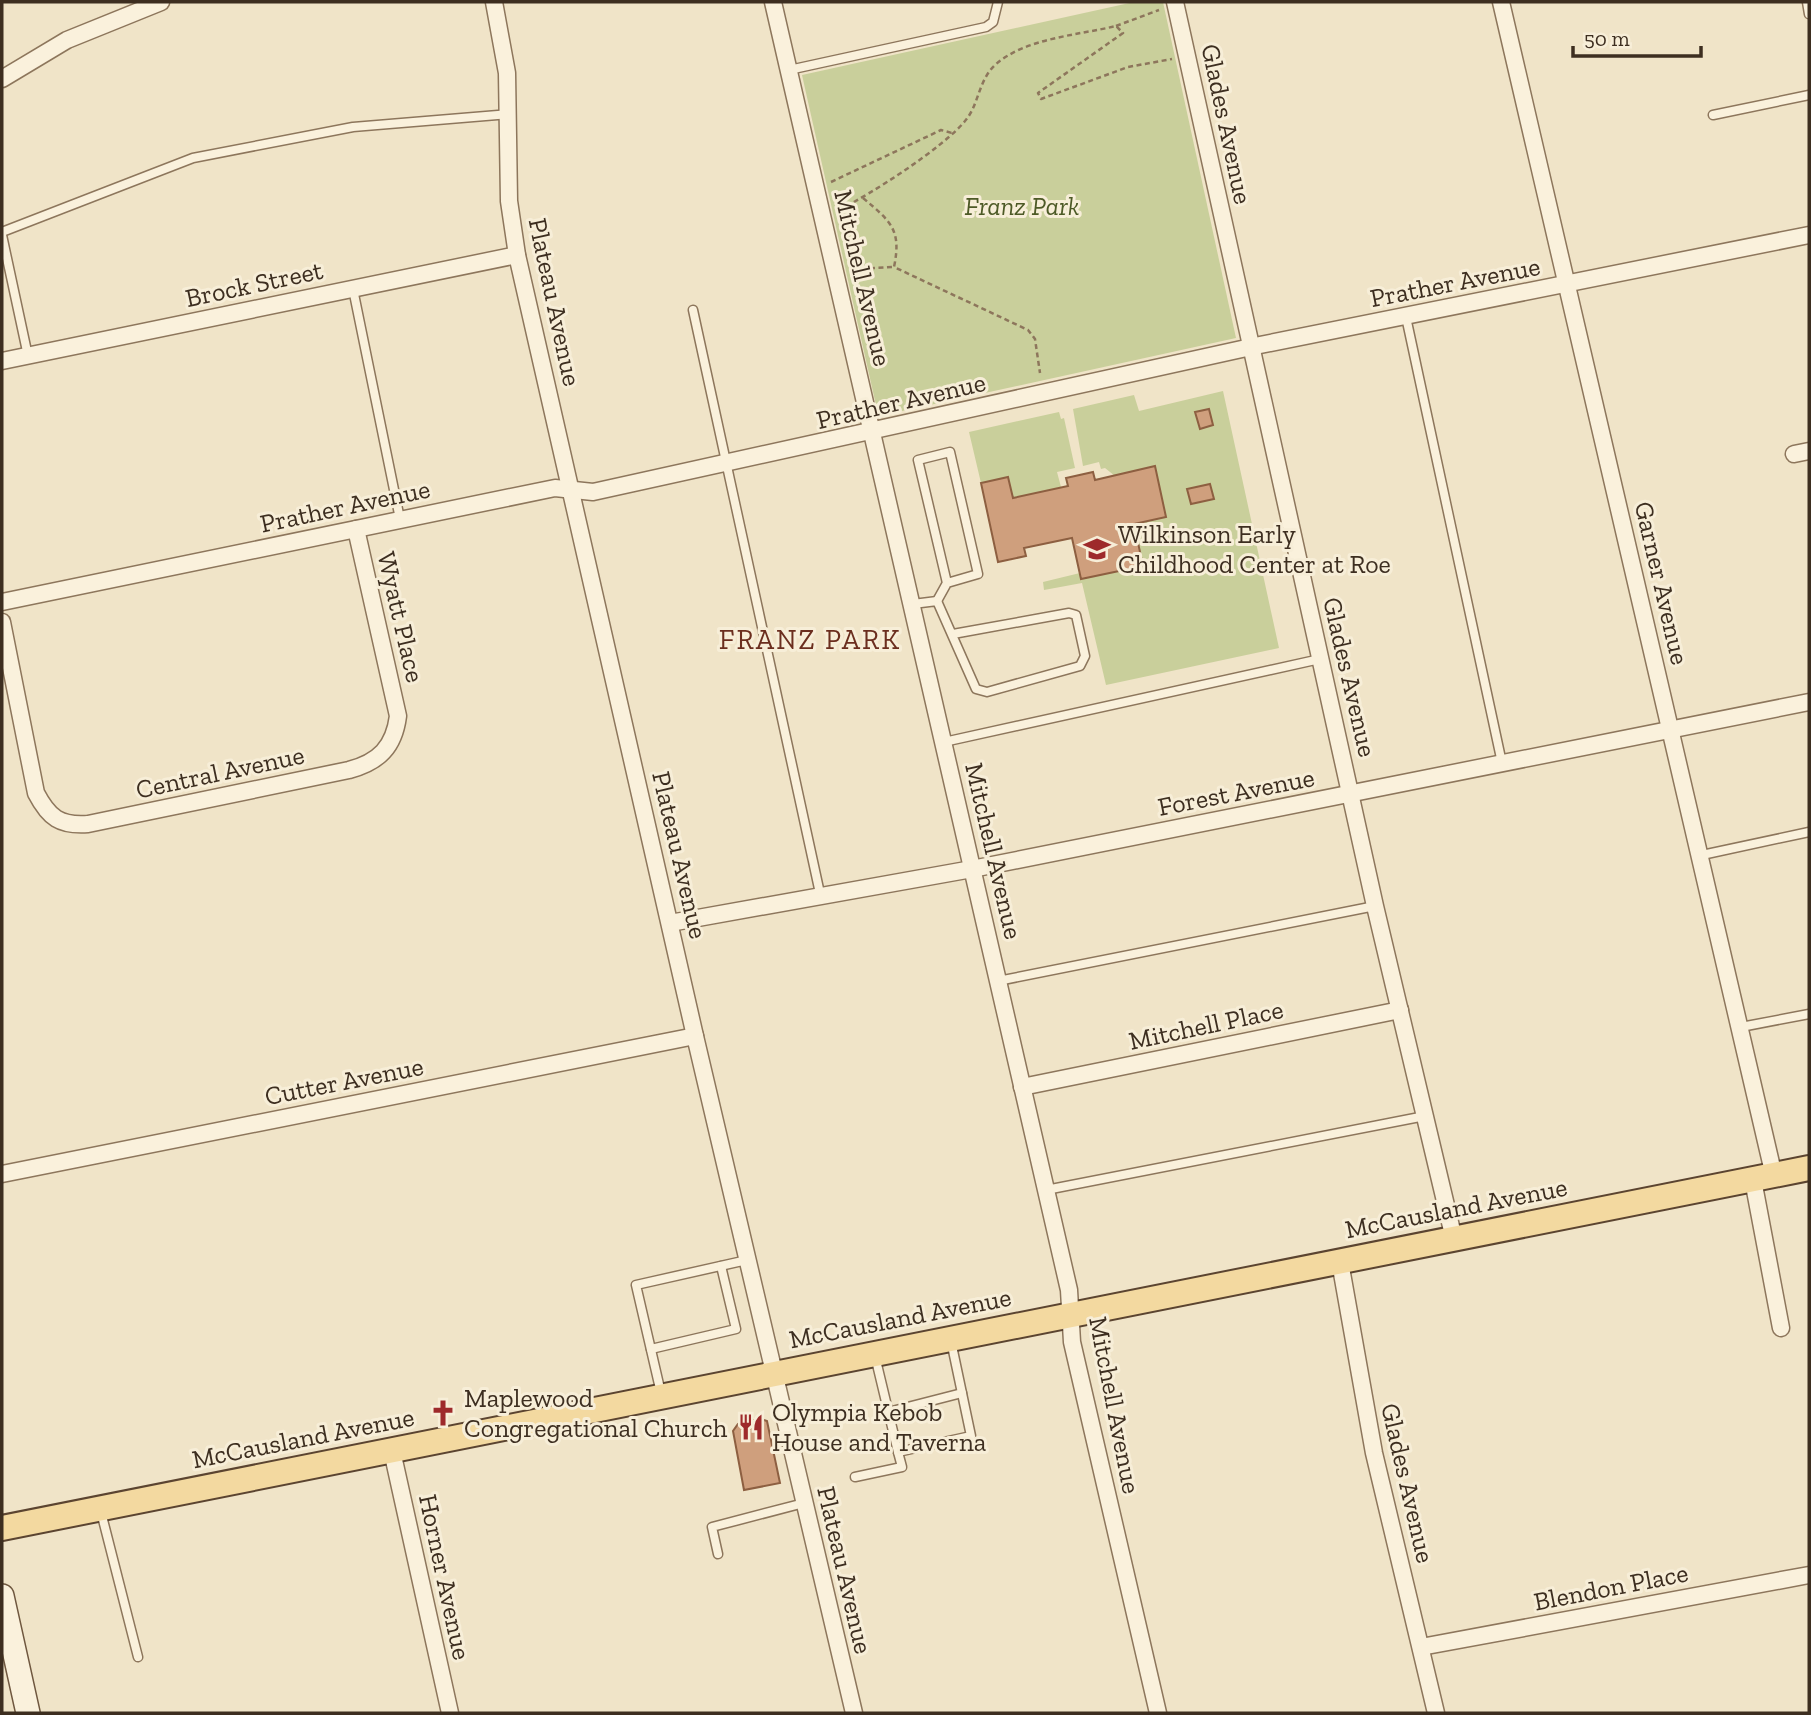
<svg xmlns="http://www.w3.org/2000/svg" width="1811" height="1715" font-family="'Zilla Slab',serif">
  <rect width="100%" height="100%" fill="#f0e4c8"/>
  <g fill="#c9cf9b" fill-rule="evenodd">
    <polygon points="1134,2 1163,2 1236,338 884,415 878,414 802,75"/>
    <path d="M 1223,391 L 1279,648 L 1106,685 L 1082,583 L 1044,590 L 1043,582 L 1080,573 L 1082,579 L 1143,566 L 1135,524 L 1166,517 L 1105,468 L 1101,469 L 1099,462 L 1083,466 L 1073,409 L 1134,395 L 1139,411 ZM 1208,409 L 1213,425 L 1200,428 L 1196,412 ZM 1210,484 L 1213,499 L 1191,504 L 1188,489 Z"/>
    <polygon points="1059,412 1061,419 1064,418 1075,468 1057,472 1061,487 1013,498 1008,477 981,483 969,432"/>
  </g>
  <g fill="#cf9f7d" stroke="#8d5f41" stroke-width="2">
    <polygon points="1209,409 1213,425 1200,429 1195,412"/>
    <polygon points="1155,466 1166,517 1134,524 1143,566 1081,579 1072,538 1024,548 1026,556 998,562 981,483 1008,477 1013,498 1068,486 1066,478 1093,472 1095,480"/>
    <polygon points="1210,484 1214,499 1191,504 1187,489"/>
    <polygon points="761,1419 767,1421 780,1483 744,1490 733,1431 738,1424"/>
  </g>
  <g fill="none" stroke-linecap="round" stroke-linejoin="round">
    <g stroke="#8d765c" stroke-width="11">
      <g id="lane">
        <polyline points="1807,2 1809,14"/>
        <polyline points="789,70 986,27 993,22 998,2"/>
        <polyline points="1713,115 1809,95"/>
        <polyline points="2,232 193,158 353,127 510,114"/>
        <polyline points="2,235 28,356"/>
        <polyline points="353,289 400,519"/>
        <polyline points="693,310 821,898"/>
        <polyline points="1406,317 1502,763"/>
        <polyline points="937,601 947,583 978,574 950,452 918,460 947,583"/>
        <polyline points="913,604 937,601 976,689 987,692 1080,666 1085,656 1076,615 1069,613 953,634"/>
        <polyline points="944,742 1320,659"/>
        <polyline points="1702,855 1809,832"/>
        <polyline points="998,981 1375,906"/>
        <polyline points="1741,1027 1809,1014"/>
        <polyline points="1046,1190 1425,1116"/>
        <polyline points="651,1349 736,1329 721,1266"/>
        <polyline points="875,1356 898,1452 971,1436 951,1341"/>
        <polyline points="661,1393 636,1285 747,1260"/>
        <polyline points="888,1412 962,1393"/>
        <polyline points="855,1477 902,1467 898,1452"/>
        <polyline points="101,1512 138,1657"/>
        <polyline points="718,1554 712,1527 804,1503"/>
      </g>
    </g>
    <g stroke="#8d765c" stroke-width="19">
      <g id="street">
        <polyline points="494,2 507,73 509,201 517,255 695,1036 854,1713"/>
        <polyline points="773,2 1069,1290 1072,1342 1158,1713"/>
        <polyline points="1175,2 1375,906 1454,1239"/>
        <polyline points="1501,2 1774,1176"/>
        <polyline points="2,79 67,40 161,2"/>
        <polyline points="2,361 517,255"/>
        <polyline points="1794,454 1809,451"/>
        <polyline points="2,602 555,488 593,492 1260,345 1809,235"/>
        <path d="M 2,622 L 36,793 C 49,818 60,826 88,824 L 349,770 C 379,762 394,747 398,716 L 356,529"/>
        <polyline points="670,923 972,869 1809,702"/>
        <polyline points="1022,1087 1400,1010"/>
        <polyline points="2,1174 695,1036"/>
        <polyline points="1753,1180 1781,1328"/>
        <polyline points="1340,1262 1374,1453 1436,1713"/>
        <polyline points="392,1451 450,1713"/>
        <polyline points="1421,1647 1809,1575"/>
      </g>
    </g>
    <g stroke="#6f573f" stroke-width="26">
      <polyline id="secondary" points="2,1596 28,1713"/>
    </g>
    <g stroke="#5b4430" stroke-width="28">
      <polyline id="primary" points="2,1528 1809,1168"/>
    </g>
    <g stroke="#8d765c" stroke-width="2.5" stroke-dasharray="5 3.5" stroke-linecap="butt">
      <polyline points="1116,26 1159,10"/>
      <polyline points="831,182 941,130 952,133"/>
      <path d="M 863,198 C 890,221 902,229 894,267 L 1028,330 L 1035,339 L 1040,373"/>
      <path d="M 839,210 C 871,194 943,148 965,121 C 979,105 978,81 995,65 C 1025,38 1079,35 1116,26 L 1123,33 L 1038,93 L 1041,99 L 1128,67 L 1172,59"/>
      <polyline points="853,269 894,267"/>
    </g>
    <use href="#lane" stroke="#faf1dc" stroke-width="8"/>
    <use href="#street" stroke="#faf1dc" stroke-width="16"/>
    <use href="#secondary" stroke="#faf1dc" stroke-width="23"/>
    <use href="#primary" stroke="#f3d9a0" stroke-width="24"/>
  </g>
  <defs>
    <g id="school-bare" transform="scale(2.1)"><path d="M0-5L7-2L0 1L-7-2ZM-4 1L0 2.5L4 1V4Q0 6-4 4Z" fill="#9e2a2b" stroke="#f7eed8" stroke-width="2.5" paint-order="stroke"/></g>
    <g id="church-bare" transform="scale(2.1)"><path d="M-1.2-6h2.4v3.5h3.3v2.4h-3.3V6h-2.4V-.1h-3.3v-2.4h3.3Z" fill="#9e2a2b" stroke="#f7eed8" stroke-width="2.5" paint-order="stroke"/></g>
    <g id="restaurant-bare" transform="scale(2.1)"><path d="M-5-6h1v4h1v-4h1v4h1v-4h1v5L-1.5 .5V6h-2V.5L-5-1ZM5-6V6H3V1.5H1.5Q1.5-4 5-6Z" fill="#9e2a2b" stroke="#f7eed8" stroke-width="2.5" paint-order="stroke"/></g>
  </defs>
  <g fill-rule="evenodd">
    <use href="#school-bare" x="1097" y="549"/>
    <use href="#church-bare" x="443" y="1413"/>
    <use href="#restaurant-bare" x="751" y="1427"/>
  </g>
  <g text-anchor="middle" dominant-baseline="central" stroke-width="6" stroke-linejoin="round" paint-order="stroke">
    <g font-size="26" fill="#3d2e20" stroke="#f7eed8">
      <text transform="translate(1227 124) rotate(78)">Glades Avenue</text>
      <text transform="translate(863 278) rotate(77)">Mitchell Avenue</text>
      <text transform="translate(1455 282) rotate(-11)">Prather Avenue</text>
      <text transform="translate(254 284) rotate(-12)">Brock Street</text>
      <text transform="translate(555 302) rotate(78)">Plateau Avenue</text>
      <text transform="translate(901 401) rotate(-13)">Prather Avenue</text>
      <text transform="translate(345 506) rotate(-12)">Prather Avenue</text>
      <text transform="translate(1662 583) rotate(77)">Garner Avenue</text>
      <text transform="translate(401 617) rotate(77)">Wyatt Place</text>
      <text transform="translate(1350 677) rotate(77)">Glades Avenue</text>
      <text transform="translate(220 772) rotate(-12)">Central Avenue</text>
      <text transform="translate(1236 792) rotate(-11)">Forest Avenue</text>
      <text transform="translate(994 851) rotate(77)">Mitchell Avenue</text>
      <text transform="translate(680 855) rotate(77)">Plateau Avenue</text>
      <text transform="translate(1206 1025) rotate(-12)">Mitchell Place</text>
      <text transform="translate(344 1081) rotate(-11)">Cutter Avenue</text>
      <text transform="translate(1456 1208) rotate(-11)">McCausland Avenue</text>
      <text transform="translate(900 1318) rotate(-11)">McCausland Avenue</text>
      <text transform="translate(1115 1405) rotate(79)">Mitchell Avenue</text>
      <text transform="translate(303 1438) rotate(-11)">McCausland Avenue</text>
      <text transform="translate(1408 1483) rotate(77)">Glades Avenue</text>
      <text transform="translate(845 1570) rotate(77)">Plateau Avenue</text>
      <text transform="translate(445 1577) rotate(78)">Horner Avenue</text>
      <text transform="translate(1611 1587) rotate(-11)">Blendon Place</text>
    </g>
    <g font-size="26" font-style="italic" fill="#4d5a26" stroke="#f7eed8">
      <text x="1022" y="206">Franz Park</text>
    </g>
    <g font-size="26" fill="#3d2e20" stroke="#f7eed8" text-anchor="start">
      <text x="1118" y="534">Wilkinson Early<tspan x="1118" dy="30">Childhood Center at Roe</tspan></text>
      <text x="464" y="1398">Maplewood<tspan x="464" dy="30">Congregational Church</tspan></text>
      <text x="772" y="1412">Olympia Kebob<tspan x="772" dy="30">House and Taverna</tspan></text>
    </g>
    <g font-size="28" letter-spacing="2" fill="#6b2e1e" stroke="#f7eed8">
      <text x="810" y="639">FRANZ PARK</text>
    </g>
  </g>
  <rect width="1811" height="1715" fill="none" stroke="#3d2e20" stroke-width="7"/>
  <path d="M1573 46v10h128v-10" fill="none" stroke="#3d2e20" stroke-width="3.5"/>
  <text x="1584" y="46" font-size="21" fill="#3d2e20" stroke="#f7eed8" stroke-width="5" paint-order="stroke">50 m</text>
</svg>
